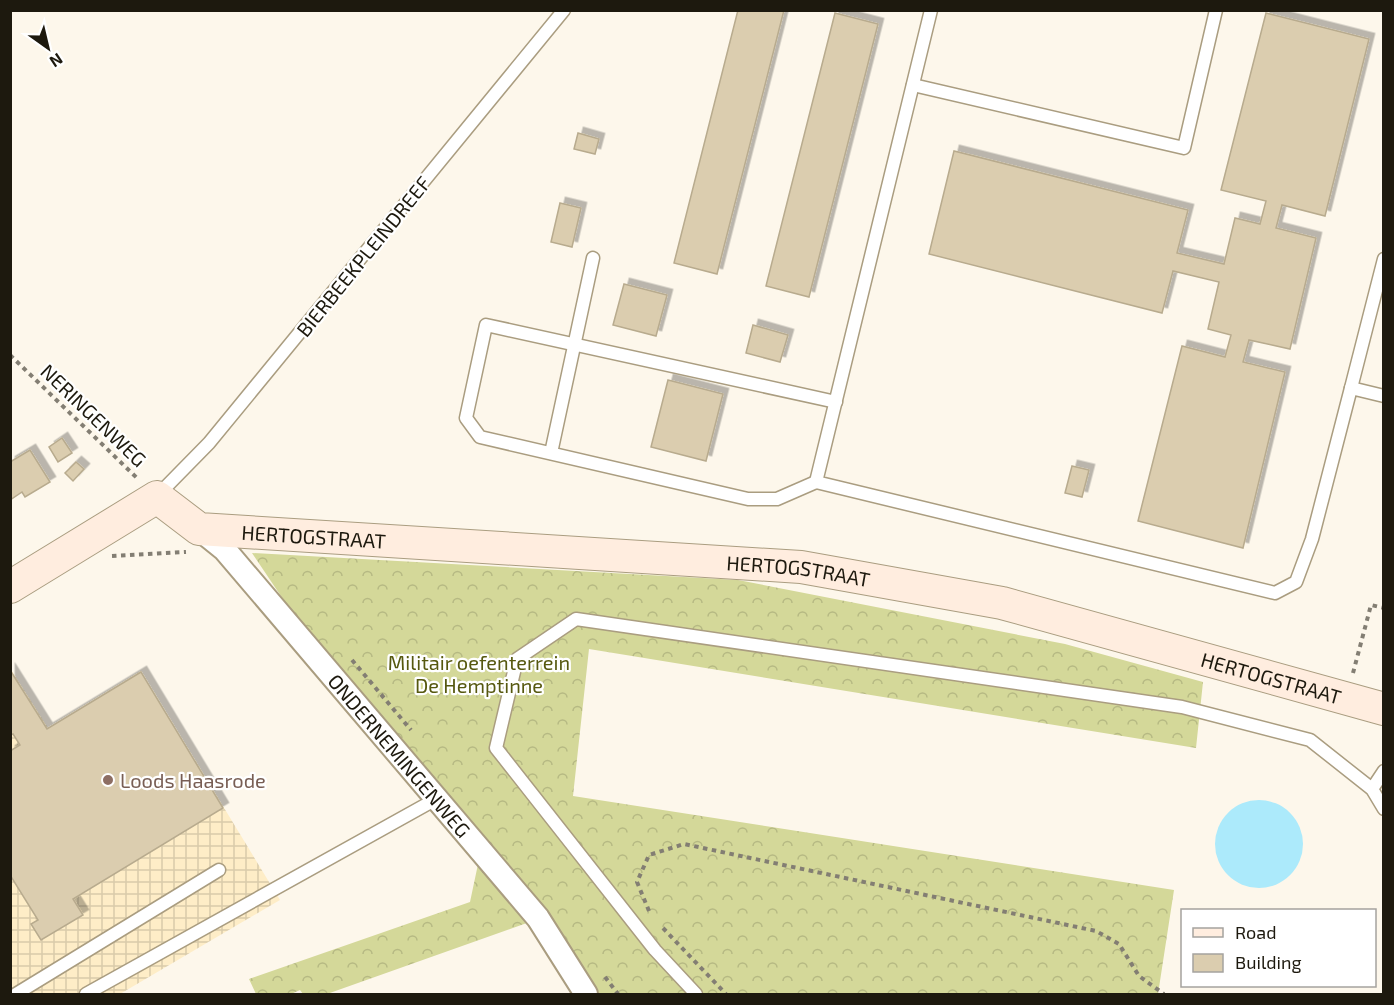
<svg xmlns="http://www.w3.org/2000/svg" width="1394" height="1005" font-family="'Exo 2',sans-serif">
  <defs>
    <pattern id="industrial-grid" width="8" height="8" patternUnits="userSpaceOnUse" patternTransform="scale(1.5)"><rect width="8" height="8" fill="#feedc7"/><path d="M0 4h8M4 0v8" fill="none" stroke="#d9cbaa"/></pattern>
    <pattern id="forest-crowns" width="20" height="18" patternUnits="userSpaceOnUse" patternTransform="scale(1.5)"><rect width="20" height="18" fill="#d4d899"/><path d="M2 6a3 3 0 1 1 6 0M12 15a3 3 0 1 1 6 0" fill="none" stroke="#b6b983"/></pattern>
    <filter id="shadow"><feDropShadow dx="5.5" dy="-5.5" stdDeviation="0" flood-color="#0004"/></filter>
  </defs>
  <rect width="100%" height="100%" fill="#fdf7eb"/>
  <polygon fill="url(#industrial-grid)" points="10,668 48,728 141,671 280,900 120,994 11,994"/>
  <polygon fill="url(#forest-crowns)" points="252,553 738,580 1065,644 1203,682 1196,748 589,649 573,796 1174,890 1158,994 596,994 538,919 327,994 303,994 300,990 291,994 256,994 249,979 470,902 481,850 337,664 297,620"/>
  <circle fill="#aceafb" cx="1259" cy="844" r="44"/>
  <g fill="#dbcdaf" stroke="#b8ab8e" stroke-width="1.5" filter="url(#shadow)">
    <polygon points="738,10 784,10 717,274 674,263"/>
    <polygon points="835,13 878,24 809,297 766,286"/>
    <polygon points="1266,13 1369,39 1325,216 1282,205 1276,228 1316,238 1290,349 1249,340 1243,362 1285,372 1243,548 1138,521 1182,346 1225,357 1231,335 1208,329 1219,282 1173,271 1162,313 929,254 954,151 1188,210 1177,253 1224,264 1235,218 1260,224 1266,201 1221,190"/>
    <polygon points="578,133 599,139 595,154 574,149"/>
    <polygon points="560,203 581,208 572,247 551,242"/>
    <polygon points="624,284 667,295 656,336 613,325"/>
    <polygon points="753,325 788,335 780,362 746,353"/>
    <polygon points="668,380 723,394 706,461 651,447"/>
    <polygon points="62,438 72,453 58,462 49,447"/>
    <polygon points="30,450 50,482 25,497 22,492 10,500 10,462"/>
    <polygon points="76,462 84,469 73,481 65,473"/>
    <polygon points="1072,466 1089,470 1082,497 1065,493"/>
    <polygon points="10,670 47,729 141,672 223,808 73,899 83,915 41,940 31,924 38,920 10,875 10,751 20,745 13,734 10,735"/>
  </g>
  <g fill="none" stroke-linecap="round" stroke-linejoin="round">
    <g stroke="#aa9d80" stroke-width="15">
      <g id="lane">
        <polyline points="931,10 816,482 1275,593 1296,582 1312,539 1351,388 1384,396"/>
        <polyline points="913,85 1184,148 1216,10"/>
        <polyline points="1351,388 1384,259"/>
        <polyline points="551,453 593,258"/>
        <polyline points="816,482 777,499 748,499 480,437 466,418 486,325 836,402"/>
        <polyline points="157,496 209,443 564,10"/>
        <polyline points="1372,789 1384,771"/>
        <polyline points="16,994 219,870"/>
        <polyline points="86,994 438,798"/>
        <polyline points="696,994 655,950 496,748 517,659 576,619 1182,707 1310,740 1372,789 1384,809"/>
      </g>
    </g>
    <g stroke="#aa9d80" stroke-width="26">
      <g id="street">
        <path id="s1" d="M 199,529 L 225,550 L 538,918 L 586,994"/>
      </g>
    </g>
    <g stroke="#aa9d80" stroke-width="34">
      <g id="secondary">
        <path id="s2" d="M 10,587 L 157,497 L 199,529 L 801,567 L 1002,603 L 1384,709"/>
      </g>
    </g>
    <g stroke="#837e73" stroke-width="4" stroke-dasharray="4.5 4.5" stroke-linecap="butt">
      <polyline points="10,355 137,478"/>
      <polyline points="112,556 186,552"/>
      <polyline points="352,660 411,730"/>
      <polyline points="1353,673 1371,605 1384,608"/>
      <polyline points="649,911 637,882 649,855 684,844 1096,931 1119,944 1139,976 1164,994"/>
      <polyline points="663,928 726,994"/>
      <polyline points="605,977 618,994"/>
    </g>
    <use href="#lane" stroke="#fff" stroke-width="12"/>
    <use href="#street" stroke="#fff" stroke-width="22"/>
    <use href="#secondary" stroke="#ffeddf" stroke-width="32"/>
  </g>
  <circle fill="#8d6e63" stroke="#fff" stroke-width="2" cx="108" cy="780" r="6"/>
  <g text-anchor="middle" dominant-baseline="central" stroke-width="4.5" stroke-linejoin="round" paint-order="stroke">
    <g font-size="20" fill="#1d190e" stroke="#fff">
      <text transform="translate(363 256) rotate(-51)">BIERBEEKPLEINDREEF</text>
      <text transform="translate(94 415) rotate(44)">NERINGENWEG</text>
      <text stroke="none"><textPath href="#s2" startOffset="340">HERTOGSTRAAT</textPath></text>
      <text stroke="none"><textPath href="#s2" startOffset="826">HERTOGSTRAAT</textPath></text>
      <text stroke="none"><textPath href="#s2" startOffset="1312">HERTOGSTRAAT</textPath></text>
      <text stroke="none"><textPath href="#s1" startOffset="303">ONDERNEMINGENWEG</textPath></text>
    </g>
    <g font-size="20" fill="#56580f" stroke="#fff">
      <text x="479" y="662">Militair oefenterrein<tspan x="479" dy="23">De Hemptinne</tspan></text>
    </g>
    <g font-size="20" fill="#785e54" stroke="#fff" text-anchor="start">
      <text x="120" y="780">Loods Haasrode</text>
    </g>
  </g>
  <rect width="1394" height="1005" fill="none" stroke="#1d190e" stroke-width="24"/>
  <rect x="1181" y="909" width="195" height="78" fill="#ffffff" stroke="#a5a39f" stroke-width="1.5"/>
  <rect x="1193" y="928" width="30" height="9" fill="#ffeddf" stroke="#a5a39f" stroke-width="1.5"/>
  <text x="1235" y="939" font-size="18" fill="#1d190e">Road</text>
  <rect x="1193" y="954" width="30" height="18" fill="#dbcdaf" stroke="#a5a39f" stroke-width="1.5"/>
  <text x="1235" y="969" font-size="18" fill="#1d190e">Building</text>
  <g transform="translate(48 48) rotate(146)" stroke="#ffffff" stroke-width="4.5" paint-order="stroke">
  <path d="M0-4.5L10 22L0 15L-10 22Z" fill="#1d190e"/>
  <text y="-9" font-size="16" font-weight="bold" text-anchor="middle" fill="#1d190e">N</text>
  </g>
</svg>
